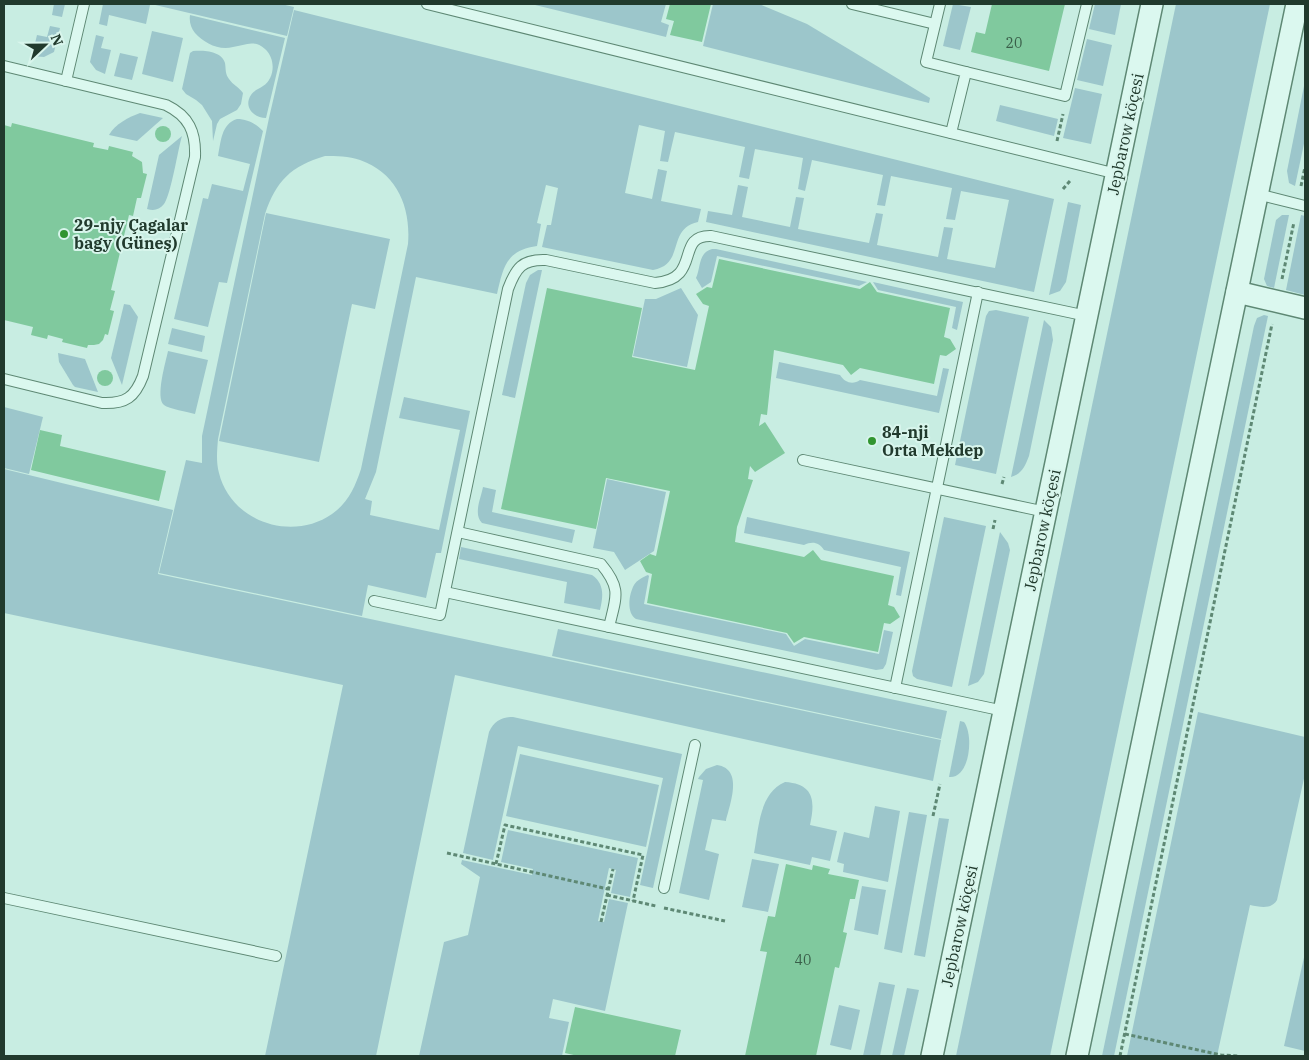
<svg xmlns="http://www.w3.org/2000/svg" width="1309" height="1060" font-family="'IBM Plex Serif',serif">
  <rect width="100%" height="100%" fill="#c8ede2"/>
  <g fill="#9cc6cb" fill-rule="evenodd">
    <polygon points="54,4 65,4 62,17 52,15"/>
    <polygon points="103,4 145,4 150,5 146,24 109,15 107,26 99,24"/>
    <polygon points="151,4 281,4 294,7 287,36"/>
    <polygon points="531,4 666,4 661,22 669,25 666,37"/>
    <polygon points="713,4 759,4 807,24 930,98 929,103 703,46"/>
    <polygon points="953,4 971,7 960,50 943,46"/>
    <polygon points="1095,4 1121,4 1115,35 1089,29"/>
    <polygon points="1176,4 1270,4 1050,1056 956,1056"/>
    <path d="M 294,10 L 1054,199 L 1034,292 L 706,222 L 708,211 L 732,215 L 738,185 L 748,187 L 742,217 L 790,227 L 796,197 L 804,198 L 798,229 L 869,243 L 876,213 L 883,214 L 877,245 L 938,257 L 944,227 L 953,228 L 947,259 L 995,268 L 1009,200 L 961,191 L 955,220 L 946,219 L 952,188 L 891,176 L 885,206 L 877,205 L 883,175 L 812,160 L 805,191 L 798,189 L 803,158 L 755,149 L 749,179 L 739,177 L 745,147 L 675,132 L 668,162 L 660,161 L 665,131 L 639,125 L 625,193 L 652,199 L 658,169 L 667,171 L 661,201 L 701,209 L 698,222 C 666,229 686,264 653,270 L 542,247 L 547,225 L 551,225 L 558,188 L 546,185 L 537,223 L 541,224 L 537,246 C 506,250 503,268 497,294 L 416,277 L 376,472 L 365,499 L 372,501 L 370,515 L 439,530 L 460,430 L 399,418 L 404,397 L 470,411 L 441,553 L 436,553 L 426,598 L 368,585 L 362,616 L 159,573 L 186,460 L 202,463 L 202,436 L 269,118 ZM 325,156 C 336,156 349,156 360,160 C 397,173 411,207 408,244 L 361,469 C 355,487 348,503 332,514 C 292,542 231,522 219,473 C 216,462 217,451 218,439 L 265,214 C 276,181 291,166 325,156 Z"/>
    <path d="M 190,15 L 285,38 L 266,118 C 254,118 243,107 251,95 C 254,90 259,89 263,86 C 275,78 276,59 265,49 C 254,39 245,45 233,47 C 219,51 204,43 195,33 C 191,28 189,22 190,15 Z"/>
    <polygon points="50,26 60,28 54,52 44,57 32,56 37,35 47,37"/>
    <polygon points="152,31 183,38 173,82 142,74"/>
    <polygon points="96,35 104,37 101,48 111,50 105,74 96,70 90,62"/>
    <polygon points="1087,39 1112,45 1103,86 1077,80"/>
    <path d="M 193,51 C 203,50 222,51 225,63 C 226,69 225,74 229,79 C 233,85 239,87 243,93 L 241,104 L 237,110 L 220,119 L 217,124 L 213,141 L 212,121 L 202,105 L 196,100 L 186,94 L 182,89 L 190,53 Z"/>
    <polygon points="120,53 138,57 132,80 114,76"/>
    <polygon points="1305,81 1305,139 1295,186 1289,183 1287,171"/>
    <polygon points="1075,88 1102,94 1091,144 1063,138"/>
    <polygon points="1000,105 1058,119 1054,136 996,121"/>
    <path d="M 140,113 L 163,118 L 137,141 L 109,135 C 115,124 129,117 140,113 Z"/>
    <path d="M 237,119 C 248,119 256,124 263,131 L 227,283 L 219,282 L 208,327 L 174,319 L 203,198 L 208,199 L 212,184 L 243,191 L 250,164 L 218,156 C 221,142 221,124 237,119 Z"/>
    <path d="M 182,136 C 178,149 171,195 164,204 C 159,210 154,211 147,209 L 159,155 Z"/>
    <polygon points="1068,202 1081,205 1066,282 1060,291 1049,295"/>
    <polygon points="266,213 390,239 375,309 352,304 319,462 219,441"/>
    <polygon points="1282,215 1289,215 1274,288 1267,286 1264,279 1276,220"/>
    <polygon points="1301,215 1305,216 1305,295 1286,290"/>
    <path d="M 712,249 L 716,249 L 867,282 L 859,286 L 717,256 L 711,282 L 702,288 L 696,278 C 701,267 698,253 712,249 Z"/>
    <polygon points="538,270 542,270 515,398 502,395 526,283 530,275"/>
    <polygon points="873,282 963,302 957,330 952,328 956,307 878,290"/>
    <polygon points="681,288 698,315 687,367 633,356 645,299 656,299"/>
    <polygon points="124,304 130,305 138,317 122,385 111,358"/>
    <polygon points="996,310 1029,317 996,474 955,465 986,316 989,311"/>
    <polygon points="1264,315 1268,316 1114,1056 1102,1056 1254,326 1257,318"/>
    <path d="M 1044,320 L 1051,327 L 1053,340 L 1029,456 C 1025,466 1022,474 1011,477 Z"/>
    <polygon points="172,328 205,336 202,352 168,344"/>
    <path d="M 168,351 L 208,360 L 195,414 C 188,412 169,409 164,405 C 155,398 166,361 168,351 Z"/>
    <polygon points="58,353 85,359 98,392 75,387 73,385 59,362"/>
    <path d="M 779,362 L 840,375 C 845,383 853,385 860,380 L 937,396 L 943,368 L 949,369 L 939,413 L 776,378 Z"/>
    <polygon points="4,407 43,417 29,474 4,468"/>
    <polygon points="4,469 173,510 158,574 941,740 933,781 455,675 376,1056 265,1056 343,685 4,613"/>
    <polygon points="607,479 666,492 654,551 625,570 614,552 593,548"/>
    <path d="M 483,487 L 496,490 L 492,512 L 575,530 L 572,543 L 482,523 C 473,514 481,498 483,487 Z"/>
    <path d="M 747,517 L 910,552 L 901,596 L 896,595 L 901,567 L 824,550 C 819,542 812,541 804,545 L 744,533 Z"/>
    <polygon points="944,517 986,526 952,687 917,679 913,676 912,671"/>
    <polygon points="1000,532 1008,543 1010,550 984,674 978,682 968,686"/>
    <path d="M 461,547 L 592,575 C 605,584 603,597 600,610 L 564,603 L 567,582 L 459,559 Z"/>
    <path d="M 648,575 L 649,576 L 644,604 L 786,634 L 794,646 L 805,639 L 879,654 L 884,630 L 893,632 L 886,664 L 883,669 L 876,670 L 636,619 C 626,613 629,594 634,585 C 637,580 643,577 648,575 Z"/>
    <polygon points="558,629 947,711 941,739 552,656"/>
    <path d="M 1198,712 L 1305,737 L 1305,774 L 1277,900 C 1271,910 1260,907 1250,905 L 1217,1056 L 1127,1056 Z"/>
    <path d="M 513,717 L 682,754 L 653,888 L 640,885 L 663,778 L 518,746 L 493,860 L 463,853 L 489,732 C 494,721 502,717 513,717 Z"/>
    <path d="M 960,721 L 964,722 C 974,735 970,779 949,777 Z"/>
    <polygon points="520,754 659,785 646,847 506,816"/>
    <path d="M 717,765 C 744,769 730,804 726,821 L 712,819 L 705,850 L 719,854 L 709,900 L 679,893 L 703,780 L 698,779 L 699,777 L 706,769 Z"/>
    <path d="M 785,782 C 815,784 815,802 810,825 L 837,831 L 830,861 L 812,857 L 810,865 L 754,853 C 759,828 759,793 785,782 Z"/>
    <polygon points="875,806 900,811 888,882 843,872 844,864 837,862 844,832 869,838"/>
    <polygon points="909,812 927,815 902,953 884,949"/>
    <polygon points="939,818 949,819 925,957 914,955"/>
    <polygon points="508,830 638,858 630,897 611,893 616,870 609,868 598,921 604,922 609,899 628,903 605,1011 553,999 549,1018 569,1022 562,1056 419,1056 444,942 468,935 480,877 461,864 462,860 532,875 533,869 501,862"/>
    <polygon points="752,859 779,864 768,912 742,907"/>
    <polygon points="862,886 886,890 878,935 854,930"/>
    <polygon points="1305,953 1305,1051 1284,1046"/>
    <polygon points="879,982 895,985 880,1056 863,1056"/>
    <polygon points="907,988 919,990 904,1056 892,1056"/>
    <polygon points="839,1005 860,1010 851,1050 830,1045"/>
  </g>
  <g fill="#80c99e">
    <polygon points="670,4 711,4 702,42 670,35 674,21 666,19"/>
    <polygon points="992,4 1065,4 1049,71 971,52 976,32 985,34"/>
    <polygon points="12,123 94,143 93,147 108,150 109,146 133,152 132,156 142,162 143,173 147,174 141,198 137,198 133,216 129,215 111,290 115,291 110,310 114,311 108,335 105,334 103,340 99,344 94,345 88,345 87,348 62,342 63,339 48,335 47,339 31,335 33,327 4,320 4,125 11,127"/>
    <circle cx="163" cy="134" r="8"/>
    <polygon points="719,259 860,289 870,282 877,292 950,308 944,337 950,339 956,349 946,356 940,355 934,384 860,368 851,375 843,365 774,350 767,415 761,414 759,426 765,422 785,453 755,472 750,466 748,479 753,480 737,527 735,542 804,557 813,550 821,560 894,576 888,605 894,607 900,617 890,624 884,623 878,652 804,637 794,643 787,633 647,603 652,574 646,572 640,561 650,554 656,556 670,491 606,478 596,529 501,509 547,288 642,308 632,357 695,370 709,306 703,304 696,294 707,287 712,288"/>
    <circle cx="105" cy="378" r="8"/>
    <polygon points="40,430 62,435 60,446 166,471 159,501 31,470"/>
    <polygon points="786,864 812,870 813,865 830,869 828,874 859,880 855,899 850,899 843,932 847,933 839,968 835,967 816,1056 745,1056 767,952 760,951 768,916 775,917"/>
    <polygon points="575,1007 681,1030 675,1056 578,1056 565,1053"/>
  </g>
  <g fill="none" stroke-linecap="round" stroke-linejoin="round">
    <g stroke="#5e8874" stroke-width="12">
      <g id="service">
        <polyline points="427,4 1117,174"/>
        <polyline points="852,4 935,24"/>
        <polyline points="940,4 926,62 966,72 951,133"/>
        <path d="M 4,66 L 166,105 C 189,116 196,132 195,157 L 143,376 C 135,397 126,404 102,403 L 4,379"/>
        <polyline points="966,72 1065,96 1087,4"/>
        <polyline points="66,81 84,4"/>
        <polyline points="1257,194 1305,206"/>
        <polyline points="803,460 1046,512"/>
        <path d="M 458,532 L 601,564 C 622,589 616,597 609,627"/>
        <polyline points="445,592 1004,711"/>
        <path d="M 374,601 L 440,615 L 508,289 C 516,268 522,259 546,260 L 655,283 C 703,279 674,235 711,236 L 1087,316"/>
        <polyline points="895,688 978,292"/>
        <polyline points="664,888 695,745"/>
        <polyline points="4,898 276,956"/>
      </g>
    </g>
    <g stroke="#5e8874" stroke-width="24">
      <g id="minor">
        <polyline points="1237,292 1305,308"/>
        <polyline points="932,1056 1152,4"/>
        <polyline points="1077,1056 1297,4"/>
      </g>
    </g>
    <g stroke="#5e8874" stroke-width="3" stroke-dasharray="4 2.5" stroke-linecap="butt">
      <polyline points="1057,141 1063,114"/>
      <polyline points="1301,186 1305,167"/>
      <polyline points="1063,189 1070,181"/>
      <polyline points="1282,279 1294,222"/>
      <polyline points="1002,484 1004,477"/>
      <polyline points="993,529 995,520"/>
      <polyline points="933,816 940,784"/>
      <polyline points="447,853 608,889"/>
      <polyline points="496,864 505,825 643,855 633,901"/>
      <polyline points="607,895 656,906"/>
      <polyline points="664,908 725,921"/>
      <polyline points="601,922 613,869"/>
      <polyline points="1125,1034 1221,1055 1238,1056"/>
      <polyline points="1120,1056 1272,324"/>
    </g>
    <use href="#service" stroke="#dbf8ef" stroke-width="10"/>
    <use href="#minor" stroke="#dbf8ef" stroke-width="21"/>
  </g>
  <g fill="#319530" stroke="#d8f5ec" stroke-width="2">
    <circle cx="64" cy="234" r="5"/>
    <circle cx="872" cy="441" r="5"/>
  </g>
  <g text-anchor="middle" dominant-baseline="central" stroke-width="4" stroke-linejoin="round" paint-order="stroke">
    <g font-size="14" fill="#395e49">
      <text x="1014" y="43">20</text>
      <text x="803" y="960">40</text>
    </g>
    <g font-size="16" fill="#213a2d" stroke="#d8f5ec">
      <text transform="translate(1125 134) rotate(-78)">Jepbarow köçesi</text>
      <text transform="translate(1042 530) rotate(-78)">Jepbarow köçesi</text>
      <text transform="translate(959 926) rotate(-78)">Jepbarow köçesi</text>
    </g>
    <g font-size="16" font-weight="bold" fill="#213a2d" stroke="#d8f5ec" text-anchor="start">
      <text x="74" y="225">29-njy Çagalar<tspan x="74" dy="18">bagy (Güneş)</tspan></text>
      <text x="882" y="432">84-nji<tspan x="882" dy="18">Orta Mekdep</tspan></text>
    </g>
  </g>
  <rect width="1309" height="1060" fill="none" stroke="#213a2d" stroke-width="10"/>
  <g transform="translate(45 45) rotate(68)" stroke="#d8f5ec" stroke-width="4" paint-order="stroke">
  <path d="M0-4L9 19L0 12L-9 19Z" fill="#213a2d"/>
  <text y="-8" font-size="14" font-weight="bold" text-anchor="middle" fill="#213a2d">N</text>
  </g>
</svg>
